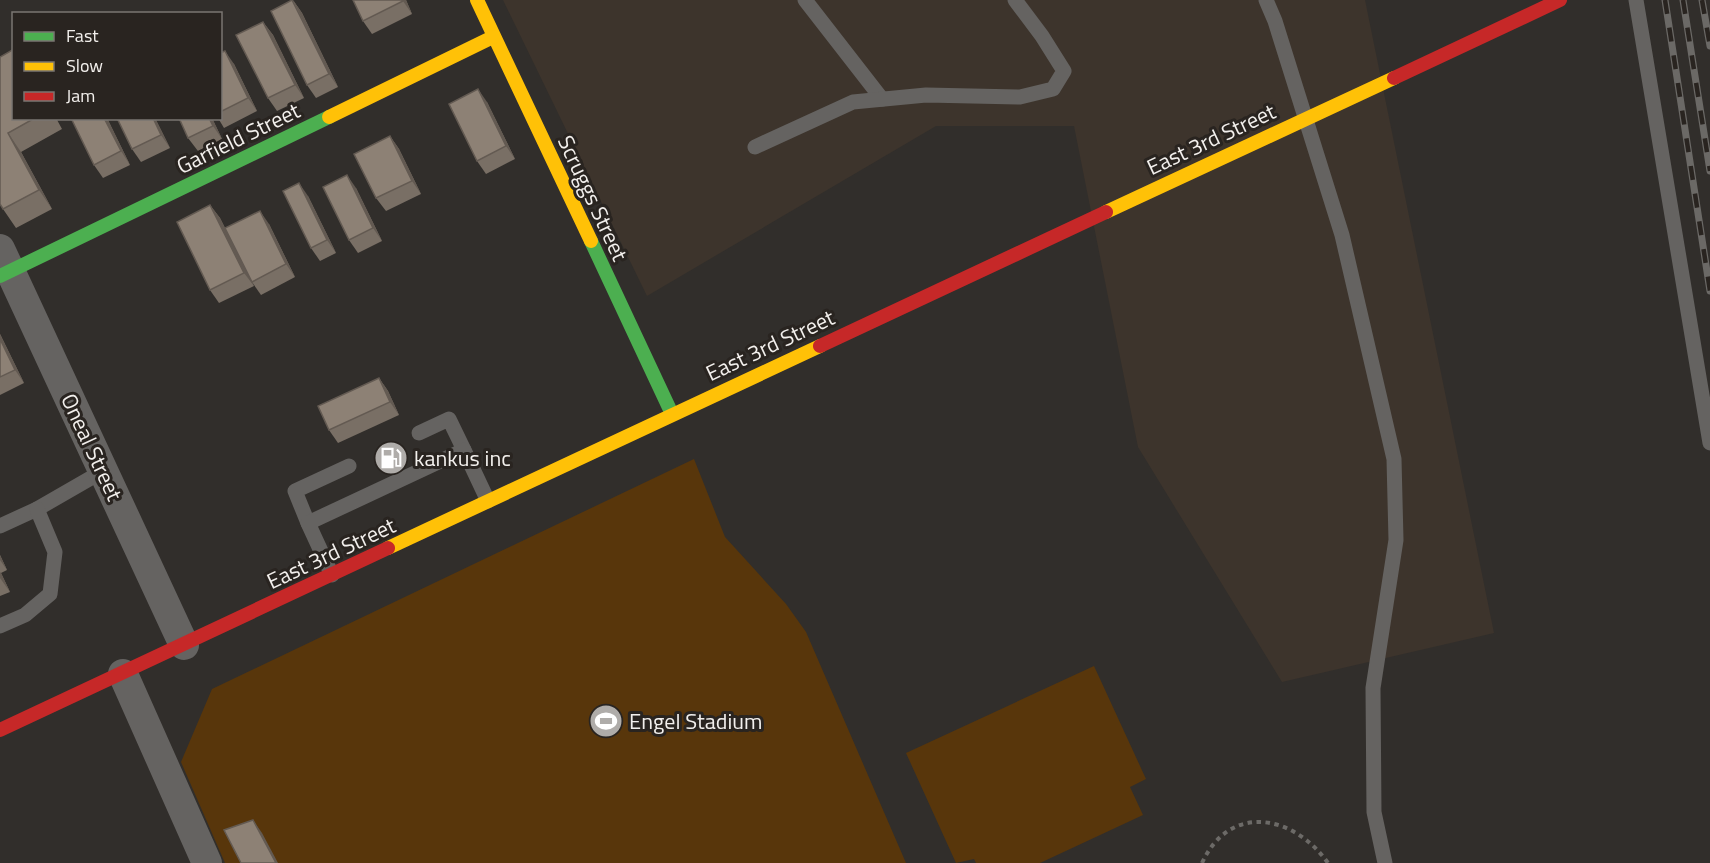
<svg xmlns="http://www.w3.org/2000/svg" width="1710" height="863" font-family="'Titillium Web',sans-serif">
  <rect width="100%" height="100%" fill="#312e2b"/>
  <polygon fill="#3d342c" points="503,0 1365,0 1494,633 1282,682 1138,447 1074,126 936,126 647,296"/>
  <g fill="#58360b">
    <polygon points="694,459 725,537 786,604 806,632 906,863 225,863 181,762 212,689"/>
    <polygon points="1094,666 1146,779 1130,787 1143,815 1040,863 976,863 974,859 956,863 906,753"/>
  </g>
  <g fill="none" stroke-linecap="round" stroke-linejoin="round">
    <path stroke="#6c6a67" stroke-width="4" stroke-dasharray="4.5 4.5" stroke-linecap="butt" d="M 1202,863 C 1230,802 1294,815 1328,863"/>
    <g stroke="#656361" stroke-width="15">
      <polyline points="805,0 882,99"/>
      <polyline points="1266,0 1275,21 1342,235 1394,459 1396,540 1373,688 1374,812 1385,863"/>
      <polyline points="1636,0 1710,443"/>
      <polyline points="755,147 853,102 926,95 1020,97 1053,89 1064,71 1042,36 1015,0"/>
      <polyline points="419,433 449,419 464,450"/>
      <polyline points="308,523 295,491 349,466"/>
      <polyline points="0,526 37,509 103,471"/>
      <polyline points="332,575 308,523 464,450 488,501"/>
      <polyline points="0,626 25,615 50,594 55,552 37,509"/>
    </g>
    <g stroke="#656361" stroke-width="30">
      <polyline points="0,249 184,645"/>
      <polyline points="123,674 207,863"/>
    </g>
    <g stroke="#4caf50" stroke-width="14">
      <polyline points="591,241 672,414"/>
      <polyline points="0,276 329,117"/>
    </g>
    <g stroke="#ffc107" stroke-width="14">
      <polyline points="477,0 591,241"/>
      <polyline points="329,117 493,37"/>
      <polyline points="1106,212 1394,78"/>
      <polyline points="388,548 820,346"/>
    </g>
    <g stroke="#c62828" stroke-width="14">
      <polyline points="1394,78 1560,0"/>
      <polyline points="820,346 1106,212"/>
      <polyline points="0,730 388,548"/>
    </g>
    <g stroke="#6b6966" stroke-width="7">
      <g id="rail">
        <polyline points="1665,0 1710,291"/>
        <polyline points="1683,0 1710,171"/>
        <polyline points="1702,0 1710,46"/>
      </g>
    </g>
    <use href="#rail" stroke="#292420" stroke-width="4.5" stroke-dasharray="14" stroke-linecap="butt"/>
  </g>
  <g fill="#796f65">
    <polygon points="293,0 302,13 338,87 316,98 307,85"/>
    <polygon points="353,0 406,0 412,14 372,34 363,21"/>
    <polygon points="263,22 273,35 304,98 277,111 268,98"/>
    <polygon points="220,53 234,64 257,111 224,128 218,118 220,118"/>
    <polygon points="0,57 14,118 56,118 62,129 21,152 52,209 16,228 3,209"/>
    <polygon points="487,102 515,159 486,174 477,161"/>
    <polygon points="107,118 130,165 103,178 94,165"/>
    <polygon points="117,118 155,118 170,148 141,162 132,149"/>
    <polygon points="212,118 222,139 198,151 188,138"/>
    <polygon points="390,136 399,149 421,194 386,211 376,198"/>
    <polygon points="356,188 382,241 358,253 349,240"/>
    <polygon points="308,196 336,253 320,261 311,248"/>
    <polygon points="210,205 220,218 254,286 219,303 210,290"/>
    <polygon points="269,224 295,277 261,295 252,282"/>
    <polygon points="0,334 24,383 0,395"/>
    <polygon points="379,378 388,391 399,415 338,443 329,430"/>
    <polygon points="0,555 7,570 1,573 10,592 0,596"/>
  </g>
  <g fill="#635a52">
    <polygon points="293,0 302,13 338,87 329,74"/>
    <polygon points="403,0 406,0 412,14 403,1"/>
    <polygon points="263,22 273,35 304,98 295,85"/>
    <polygon points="225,51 234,64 257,111 248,98"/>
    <polygon points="478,89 487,102 515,159 506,146"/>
    <polygon points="104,118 107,118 130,165 121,151"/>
    <polygon points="153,118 155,118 170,148 161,135"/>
    <polygon points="209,118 212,118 222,139 213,126"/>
    <polygon points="8,133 21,152 52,209 39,190"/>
    <polygon points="390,136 399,149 421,194 412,181"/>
    <polygon points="347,175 356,188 382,241 373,228"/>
    <polygon points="299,183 308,196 336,253 327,240"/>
    <polygon points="210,205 220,218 254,286 244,273"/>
    <polygon points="260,211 269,224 295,277 286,264"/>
    <polygon points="0,334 24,383 15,370 0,339"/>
    <polygon points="379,378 388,391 399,415 390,402"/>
    <polygon points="0,555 7,570 0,560"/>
    <polygon points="0,572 1,573 10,592 0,578"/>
    <polygon points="253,820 262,833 278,863 276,863"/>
  </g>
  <g fill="#8d8175" stroke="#635a52" stroke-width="1.5">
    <polygon points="292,0 329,74 307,85 271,11"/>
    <polygon points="353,0 403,0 403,1 363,21"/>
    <polygon points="263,22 295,85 268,98 236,35"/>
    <polygon points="14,49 14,118 35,118 8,133 39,190 3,209 0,204 0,57"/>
    <polygon points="225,51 248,98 220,112 220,53"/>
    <polygon points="478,89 506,146 477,161 449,104"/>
    <polygon points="71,118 104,118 121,151 94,165"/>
    <polygon points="117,118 153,118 161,135 132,149"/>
    <polygon points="179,118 209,118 213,126 188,138"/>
    <polygon points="390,136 412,181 376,198 354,154"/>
    <polygon points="347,175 373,228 349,240 323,187"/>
    <polygon points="299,183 327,240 311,248 283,191"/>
    <polygon points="210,205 244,273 210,290 177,222"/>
    <polygon points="260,211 286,264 252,282 225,228"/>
    <polygon points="0,339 15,370 0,377"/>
    <polygon points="379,378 390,402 329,430 318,406"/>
    <polygon points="253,820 276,863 241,863 224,830"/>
  </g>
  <defs>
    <g id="fuel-disc" transform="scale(1.725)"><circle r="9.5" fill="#afaca9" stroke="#292420"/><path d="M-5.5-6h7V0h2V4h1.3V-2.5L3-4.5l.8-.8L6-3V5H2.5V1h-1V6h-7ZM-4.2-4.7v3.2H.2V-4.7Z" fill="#fff"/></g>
    <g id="stadium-disc" transform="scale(1.725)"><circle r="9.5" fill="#afaca9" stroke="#292420"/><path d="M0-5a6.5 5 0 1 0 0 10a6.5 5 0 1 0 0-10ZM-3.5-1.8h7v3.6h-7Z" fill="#fff"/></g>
  </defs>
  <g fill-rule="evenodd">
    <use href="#fuel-disc" x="391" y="458"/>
    <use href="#stadium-disc" x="606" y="721"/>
  </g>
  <g text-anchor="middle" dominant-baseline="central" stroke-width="6" stroke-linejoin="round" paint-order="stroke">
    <g font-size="22" fill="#f3f0ed" stroke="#292420">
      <text transform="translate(238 138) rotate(-26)">Garfield Street</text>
      <text transform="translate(1211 139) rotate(-25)">East 3rd Street</text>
      <text transform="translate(593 198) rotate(65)">Scruggs Street</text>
      <text transform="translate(770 345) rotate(-25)">East 3rd Street</text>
      <text transform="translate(92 447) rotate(65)">Oneal Street</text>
      <text transform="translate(331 553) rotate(-25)">East 3rd Street</text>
    </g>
    <g font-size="22" fill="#f3f0ed" stroke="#292420" text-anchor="start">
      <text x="414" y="458">kankus inc</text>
      <text x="629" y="721">Engel Stadium</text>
    </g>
  </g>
  <rect x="12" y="12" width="210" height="108" fill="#292420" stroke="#7a7672" stroke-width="1.5"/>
  <rect x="24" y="32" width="30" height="9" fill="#4caf50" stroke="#7a7672" stroke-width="1.5"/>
  <text x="66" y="42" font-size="18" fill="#f3f0ed">Fast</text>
  <rect x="24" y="62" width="30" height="9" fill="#ffc107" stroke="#7a7672" stroke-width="1.5"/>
  <text x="66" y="72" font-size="18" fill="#f3f0ed">Slow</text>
  <rect x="24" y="92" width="30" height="9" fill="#c62828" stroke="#7a7672" stroke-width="1.5"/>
  <text x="66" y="102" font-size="18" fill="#f3f0ed">Jam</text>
</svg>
